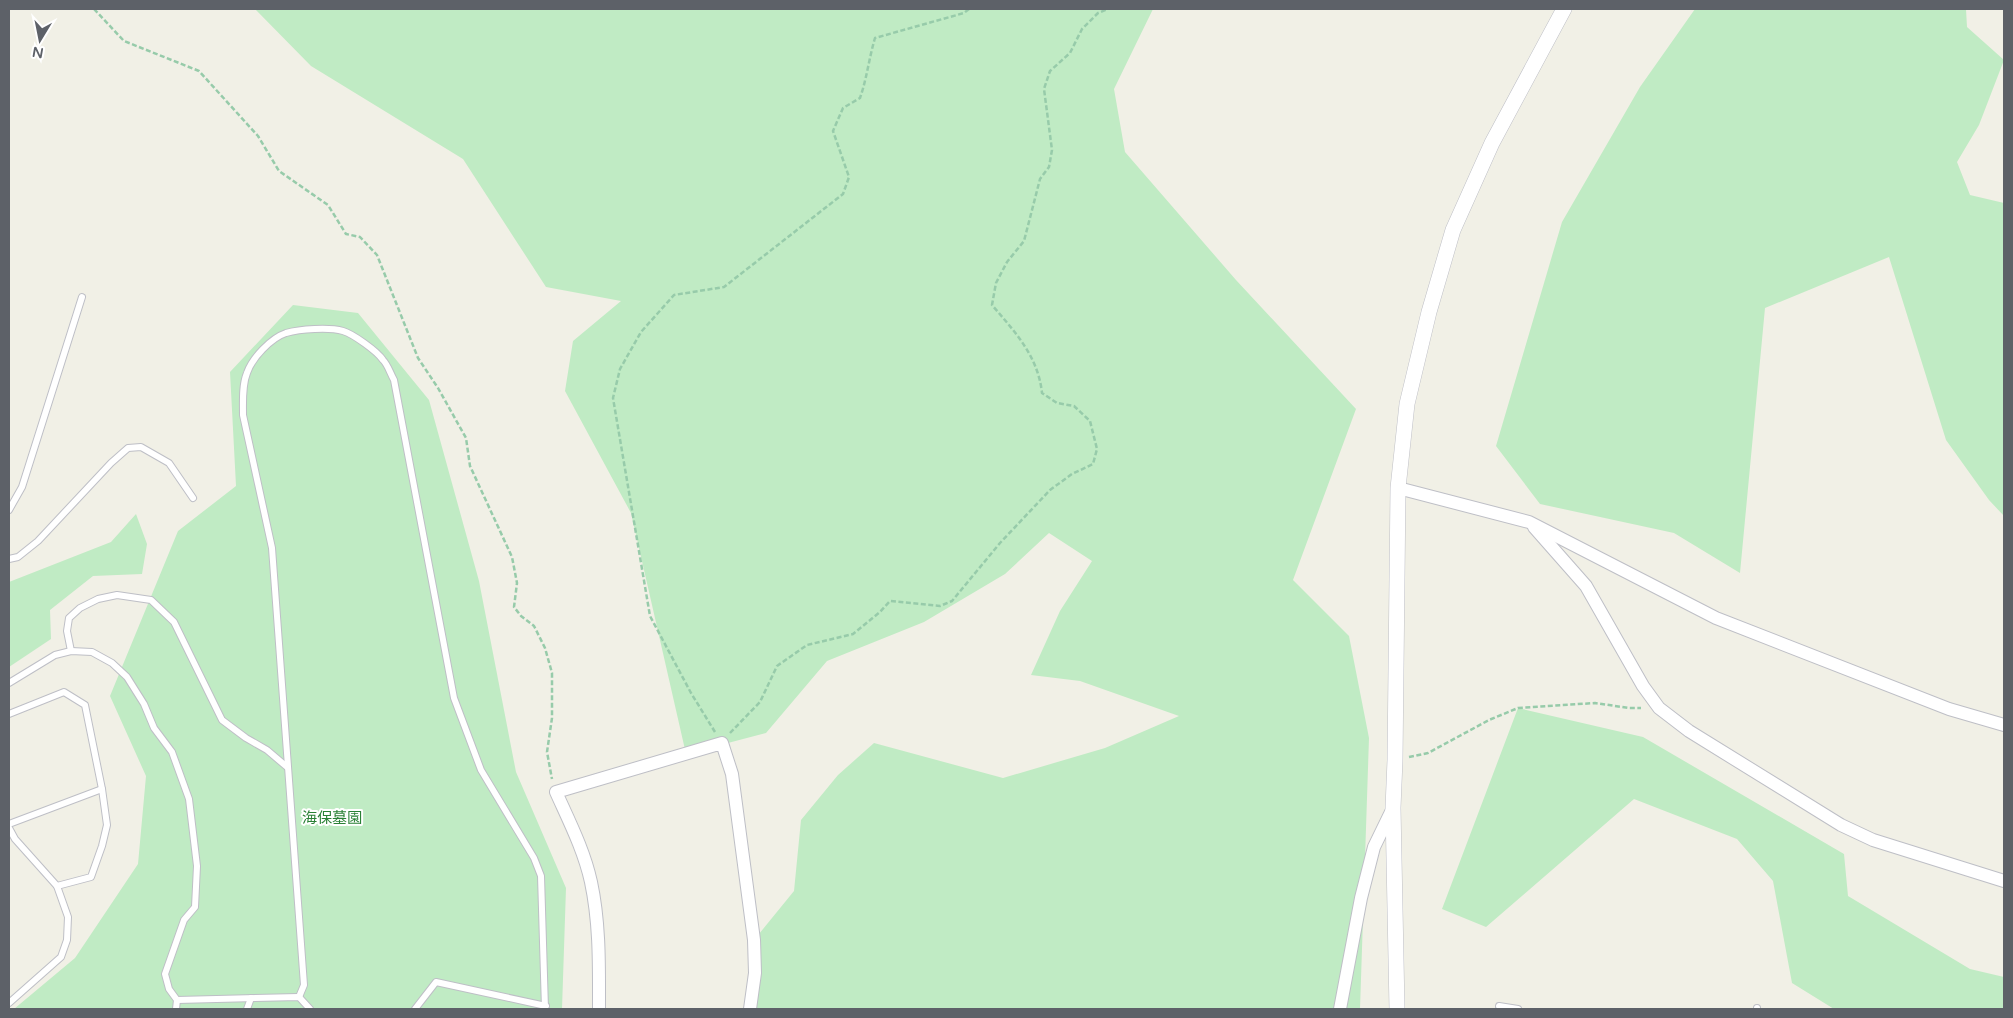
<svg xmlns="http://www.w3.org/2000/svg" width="2013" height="1018" font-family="'Varela Round','Noto Sans JP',sans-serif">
  <rect width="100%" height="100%" fill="#f1f0e6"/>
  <g fill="#c0ebc4">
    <polygon points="255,9 1153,9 1114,89 1125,152 1236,280 1356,409 1293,580 1349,636 1369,738 1360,1009 754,1009 759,934 794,891 801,820 838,775 874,743 1003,778 1105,748 1179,716 1080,681 1031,675 1060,611 1092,561 1049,533 1005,574 924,622 827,661 766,733 686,754 631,513 565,391 573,341 621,301 546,287 463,159 311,66"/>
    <polygon points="1695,9 1966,9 1967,27 2004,60 1979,125 1957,162 1970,195 2004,203 2004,516 1989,500 1946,440 1889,257 1765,308 1740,573 1674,533 1540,504 1496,446 1562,222 1640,87"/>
    <polygon points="293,305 358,313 429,400 479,581 516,772 566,888 562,1009 14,1009 75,958 138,864 146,776 110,696 178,531 236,486 230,372"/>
    <polygon points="136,514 147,544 142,574 93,576 50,610 51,639 9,667 9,582 111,542"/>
    <polygon points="1518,708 1643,737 1844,854 1848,896 1970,969 2004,977 2004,1009 1834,1009 1792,983 1773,881 1737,839 1634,799 1486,927 1442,909"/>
  </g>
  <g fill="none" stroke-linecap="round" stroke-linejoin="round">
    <g stroke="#bebfc6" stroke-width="8">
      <g id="service">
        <polyline points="9,510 22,487 82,297"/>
        <polyline points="9,559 18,557 38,541 111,463 128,448 141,447 169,463 193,498"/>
        <polyline points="71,651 67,631 69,618 80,608 98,599 117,595 151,600 174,622 222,720 246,738 267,750 287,767"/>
        <polyline points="9,683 55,655 71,651 92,652 112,663 127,677 144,704 154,728 172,752 189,799 197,866 195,907 184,920 165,974 169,989 177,1000 176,1009"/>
        <polyline points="9,714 64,692 85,705 102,789 107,825 102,846 91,877 57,886"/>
        <polyline points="9,824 102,789"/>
        <polyline points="9,828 15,839 57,886 68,917 67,940 61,957 9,1003"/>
        <path d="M 299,997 L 304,985 L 272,548 L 243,415 C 243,401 242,385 247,373 C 252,358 271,338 286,333 C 300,329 329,327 343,331 C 353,334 377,351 383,360 C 388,365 390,373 394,380 L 454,698 L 481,770 L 534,858 L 541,876 L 545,1009"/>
        <polyline points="177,1000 299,997 310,1009"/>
        <polyline points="1499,1006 1518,1009"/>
        <polyline points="247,1009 251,998"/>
        <polyline points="415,1009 436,982 546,1006"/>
        <polyline points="1757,1009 1757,1008"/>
      </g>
    </g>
    <g stroke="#bebfc6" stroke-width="14">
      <g id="minor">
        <polyline points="1398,488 1529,522 1716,618 1949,709 2004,725"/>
        <polyline points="1534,527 1586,586 1643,686 1659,708 1689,731 1841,825 1873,840 2004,881"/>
        <path d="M 599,1009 C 599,967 600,924 591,882 C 584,850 569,821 556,792 L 722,743 L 732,774 L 754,940 L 755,973 L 750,1009"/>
        <polyline points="1340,1009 1361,898 1374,847 1393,808"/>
      </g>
    </g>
    <g stroke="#bebfc6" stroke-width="16">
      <polyline id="tertiary" points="1397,1009 1393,808 1395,760 1398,488 1407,404 1429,312 1453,230 1492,143 1564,9"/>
    </g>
    <g stroke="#97cbaa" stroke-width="2.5" stroke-dasharray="5 2.5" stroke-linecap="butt">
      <polyline points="94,9 124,41 199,71 258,136 279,171 328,205 346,234 360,237 377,255 418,358 438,388 466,438 470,466 512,557 517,583 514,607 521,616 534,626 545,648 552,673 552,718 547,752 552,779"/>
      <path d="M 715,732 L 691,693 L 650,616 L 613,398 L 620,369 L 641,332 L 674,295 L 724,287 L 843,194 L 849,177 L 833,131 L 843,108 L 860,98 C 867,78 869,58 875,38 L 964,13 L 969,9"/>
      <path d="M 730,733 L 760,702 L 777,666 L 807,645 L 853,634 L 880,612 L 890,601 L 940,606 L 952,601 L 1000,543 L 1050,490 L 1072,474 L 1093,464 L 1097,449 L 1090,421 L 1074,406 L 1057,403 L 1042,393 C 1038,356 1015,332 992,305 L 996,283 L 1007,262 L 1024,241 L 1040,179 L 1049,167 L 1052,150 L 1044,89 L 1050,71 L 1070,53 L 1082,29 L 1098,13 L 1108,9"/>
      <polyline points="1409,757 1428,753 1489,720 1518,708 1595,703 1629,708 1641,708"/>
    </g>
    <use href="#service" stroke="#fff" stroke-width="6"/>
    <use href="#minor" stroke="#fff" stroke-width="12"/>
    <use href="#tertiary" stroke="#fff" stroke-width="15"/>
  </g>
  <g text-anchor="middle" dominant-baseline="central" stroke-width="4" stroke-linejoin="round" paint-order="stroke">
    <g font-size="15" fill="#2a8136" stroke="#fff">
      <text x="332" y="818">海保墓園</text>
    </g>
  </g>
  <rect width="2013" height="1018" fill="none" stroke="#5d6168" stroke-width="20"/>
  <g transform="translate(40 40) rotate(190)" stroke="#ffffff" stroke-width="4" paint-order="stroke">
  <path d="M0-4L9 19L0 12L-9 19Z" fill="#5d6168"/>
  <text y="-8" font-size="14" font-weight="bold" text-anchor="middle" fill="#5d6168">N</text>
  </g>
</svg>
